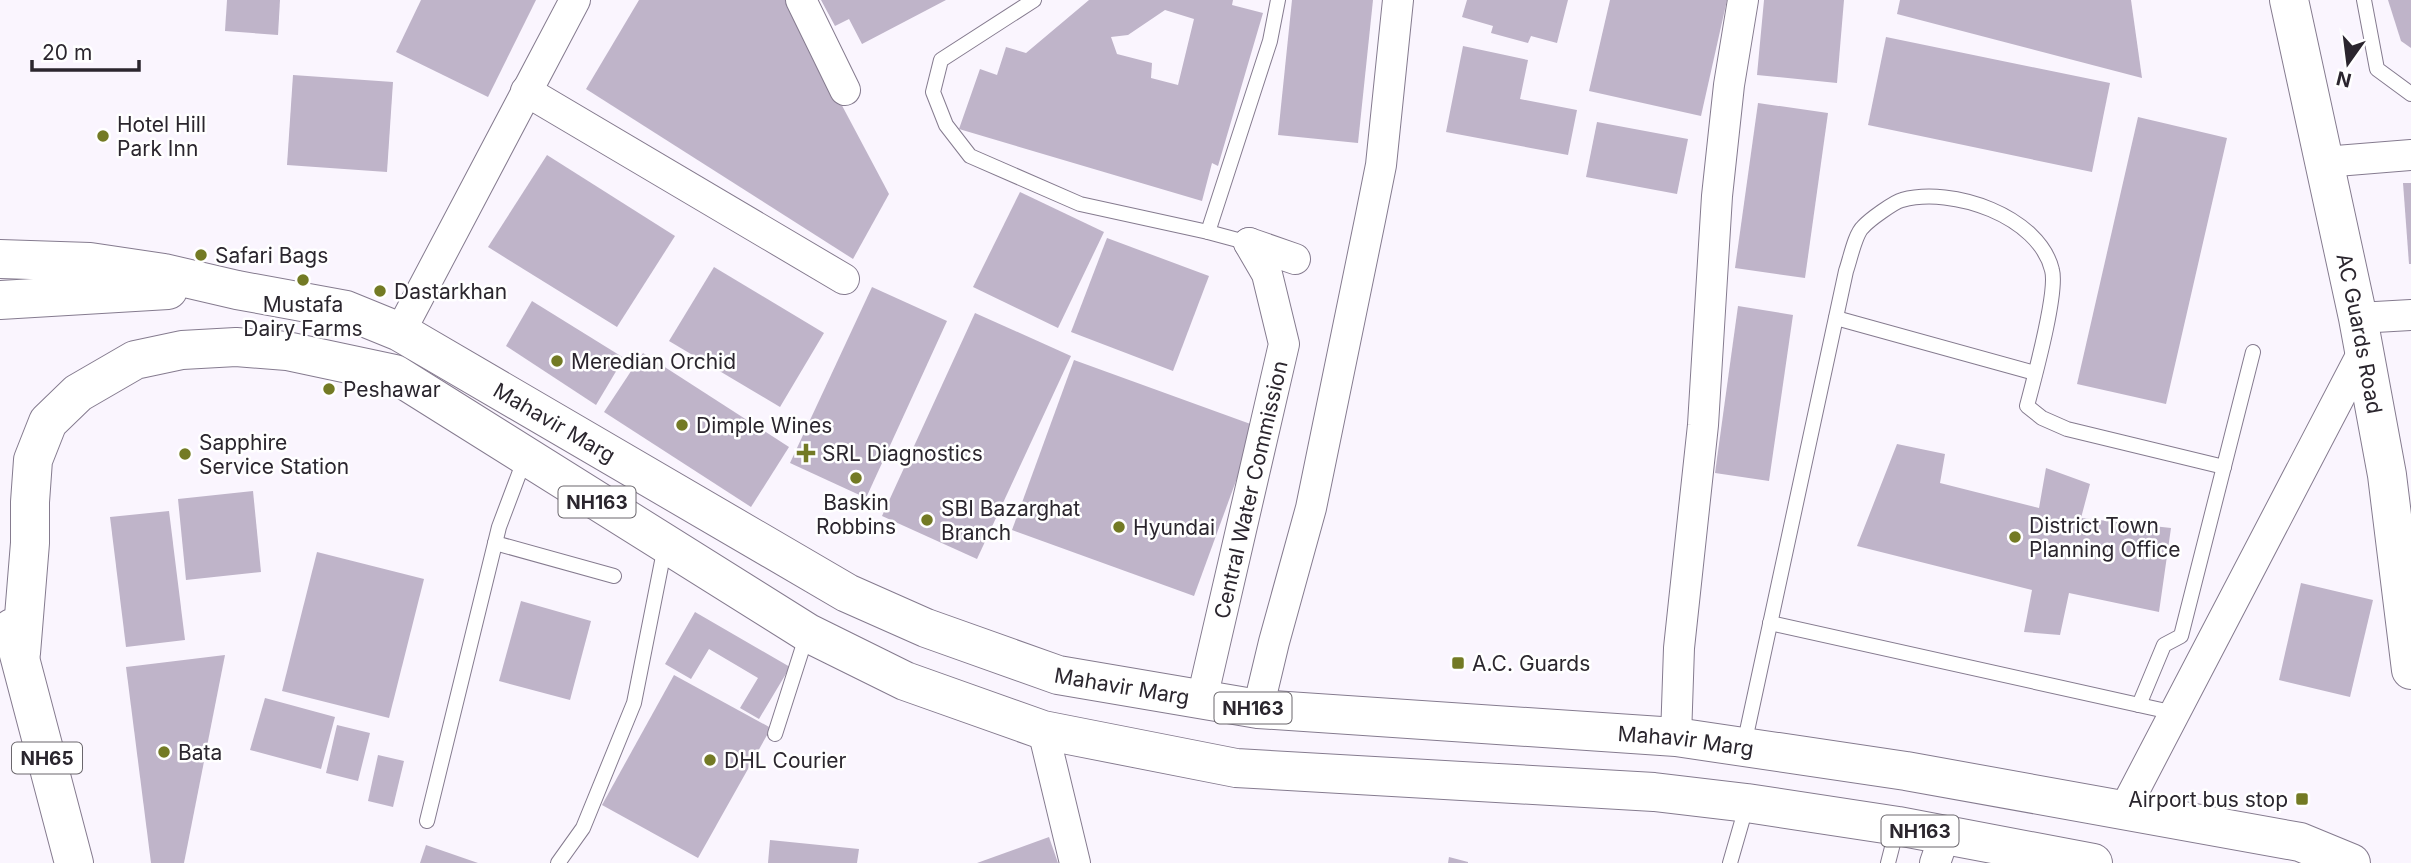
<svg xmlns="http://www.w3.org/2000/svg" width="2411" height="863" font-family="Inter,sans-serif">
  <rect width="100%" height="100%" fill="#faf5fe"/>
  <g fill="#bfb4c9" fill-rule="evenodd">
    <polygon points="227,0 280,0 278,35 225,31"/>
    <polygon points="421,0 536,0 488,97 396,52"/>
    <polygon points="639,0 786,0 889,194 853,259 586,89"/>
    <polygon points="821,0 946,0 862,44 849,19 835,26"/>
    <path d="M 1089,0 L 1233,0 L 1232,5 L 1263,13 L 1218,166 L 1212,163 L 1202,201 L 959,129 L 980,69 L 997,75 L 1006,47 L 1026,53 ZM 1165,10 L 1194,19 L 1178,85 L 1151,78 L 1152,63 L 1117,54 L 1111,37 L 1128,35 Z"/>
    <polygon points="1292,0 1373,0 1358,143 1278,135"/>
    <polygon points="1467,0 1568,0 1557,43 1531,36 1528,43 1491,33 1493,26 1462,17"/>
    <polygon points="1610,0 1727,0 1701,116 1589,91"/>
    <polygon points="1764,0 1844,0 1837,83 1757,75"/>
    <polygon points="1900,0 2131,0 2142,78 1897,14"/>
    <polygon points="2388,0 2411,0 2411,48 2401,41"/>
    <polygon points="1886,37 2110,83 2092,172 1868,125"/>
    <polygon points="1463,46 1528,60 1520,99 1577,110 1568,155 1446,132"/>
    <polygon points="293,75 393,82 387,172 287,165"/>
    <polygon points="1758,103 1828,113 1805,278 1735,268"/>
    <polygon points="2138,117 2227,138 2166,404 2077,384"/>
    <polygon points="1597,122 1688,139 1677,194 1586,177"/>
    <polygon points="547,155 675,236 617,327 488,247"/>
    <polygon points="2403,183 2411,183 2411,264 2409,264"/>
    <polygon points="1020,192 1104,232 1058,328 973,287"/>
    <polygon points="1107,238 1209,276 1173,371 1071,332"/>
    <polygon points="714,267 824,333 780,407 669,341"/>
    <polygon points="872,287 947,321 866,498 790,463"/>
    <polygon points="532,301 624,358 596,405 506,346"/>
    <polygon points="1738,306 1793,315 1769,481 1715,473"/>
    <polygon points="975,313 1071,356 977,559 882,516"/>
    <polygon points="643,353 789,447 751,507 604,412"/>
    <polygon points="1074,360 1256,426 1194,596 1012,530"/>
    <polygon points="1897,444 1945,454 1940,483 2039,508 2046,468 2090,484 2081,518 2171,528 2159,612 2069,593 2060,635 2024,632 2032,590 1857,546"/>
    <polygon points="253,491 261,572 186,580 178,499"/>
    <polygon points="169,511 185,640 126,647 110,517"/>
    <polygon points="317,552 424,579 389,718 282,691"/>
    <polygon points="2301,583 2373,600 2350,697 2279,680"/>
    <polygon points="521,601 591,621 570,700 499,681"/>
    <polygon points="695,612 790,667 759,719 740,708 758,678 709,649 691,679 665,664"/>
    <polygon points="225,655 184,863 151,863 126,667"/>
    <polygon points="674,675 771,728 698,858 602,805"/>
    <polygon points="265,698 335,717 321,769 250,750"/>
    <polygon points="337,725 370,733 358,781 326,773"/>
    <polygon points="378,755 404,761 393,807 368,801"/>
    <polygon points="1049,837 1058,863 977,863"/>
    <polygon points="770,840 859,849 857,863 768,863"/>
    <polygon points="426,845 478,863 420,863"/>
    <polygon points="1449,857 1468,862 1468,863 1448,863"/>
  </g>
  <g fill="none" stroke-linecap="round" stroke-linejoin="round">
    <g stroke="#857b8f" stroke-width="16">
      <g id="lane">
        <polyline points="1034,0 941,60 933,92 946,125 970,156 1080,204 1208,232 1249,243"/>
        <polyline points="2364,0 2377,69 2411,94"/>
        <polyline points="1208,232 1270,41 1278,0"/>
        <polyline points="1836,318 2035,373"/>
        <polyline points="495,543 614,576"/>
        <polyline points="1770,623 2175,713"/>
        <polyline points="2139,705 2164,645 2181,636 2253,352"/>
        <polyline points="775,734 807,634"/>
        <path d="M 1744,745 L 1846,271 C 1850,260 1855,234 1863,227 C 1869,220 1894,202 1902,200 C 1952,186 2039,216 2052,270 C 2058,292 2034,379 2027,406 L 2042,418 L 2067,429 L 2224,467"/>
        <polyline points="427,821 499,527 525,458"/>
        <polyline points="558,863 583,828 634,703 665,546"/>
        <polyline points="1730,863 1747,804"/>
        <polyline points="1888,863 1897,828"/>
      </g>
    </g>
    <g stroke="#857b8f" stroke-width="32">
      <g id="street">
        <polyline points="801,0 845,90"/>
        <polyline points="526,91 844,279"/>
        <polyline points="2324,162 2411,155"/>
        <polyline points="1249,243 1295,259"/>
        <polyline points="2358,318 2411,315"/>
        <polyline points="400,332 575,0"/>
        <path id="s1" d="M 1202,699 L 1284,344 L 1267,274 L 1249,243"/>
        <polyline points="1258,709 1274,642 1311,508 1370,220 1381,165 1398,0"/>
        <polyline points="1043,730 1075,863"/>
        <polyline points="1676,737 1679,648 1703,425 1717,196 1729,85 1743,0"/>
        <polyline points="2124,810 2364,350"/>
        <polyline points="1935,863 1944,837"/>
      </g>
    </g>
    <g stroke="#857b8f" stroke-width="40">
      <g id="secondary">
        <path id="s2" d="M 2289,0 L 2358,318 L 2387,475 L 2411,670"/>
      </g>
    </g>
    <g stroke="#857b8f" stroke-width="40">
      <g id="highway">
        <path id="s3" d="M 0,259 L 90,262 L 164,273 L 237,290 L 346,310 L 400,332 L 847,593 L 926,628 L 1058,675 L 1258,709 L 1676,737 L 1906,771 L 2300,842 L 2351,863"/>
        <polyline points="0,300 168,290"/>
        <polyline points="12,628 74,863"/>
        <polyline points="21,653 30,543 30,502 33,460 48,422 78,393 135,360 182,350 236,347 287,351 395,374 808,633 905,681 1043,730 1236,768 1654,792 1747,803 1898,826 2093,863"/>
      </g>
    </g>
    <use href="#lane" stroke="#fff" stroke-width="14"/>
    <use href="#street" stroke="#fff" stroke-width="30"/>
    <use href="#secondary" stroke="#fff" stroke-width="38"/>
    <use href="#highway" stroke="#fff" stroke-width="38"/>
  </g>
  <g fill="#737a24" stroke="#fff" stroke-width="2.5">
    <circle cx="103" cy="136" r="7"/>
    <circle cx="201" cy="255" r="7"/>
    <circle cx="303" cy="280" r="7"/>
    <circle cx="380" cy="291" r="7"/>
    <circle cx="557" cy="361" r="7"/>
    <circle cx="329" cy="389" r="7"/>
    <circle cx="682" cy="425" r="7"/>
    <path d="M802.5 442.5h7v7h7v7h-7v7h-7v-7h-7v-7h7z"/>
    <circle cx="185" cy="454" r="7"/>
    <circle cx="856" cy="478" r="7"/>
    <circle cx="927" cy="520" r="7"/>
    <circle cx="1119" cy="527" r="7"/>
    <circle cx="2015" cy="537" r="7"/>
    <rect x="1451" y="656" width="14" height="14" rx="3.5"/>
    <circle cx="164" cy="752" r="7"/>
    <circle cx="710" cy="760" r="7"/>
    <rect x="2295" y="792" width="14" height="14" rx="3.5"/>
  </g>
  <g text-anchor="middle" dominant-baseline="central" stroke-width="5" stroke-linejoin="round" paint-order="stroke">
    <g fill="#fff" stroke="#6b676d" stroke-width="2">
      <rect x="558.5" y="486.5" width="77" height="31" rx="5"/>
      <rect x="1214.5" y="692.5" width="77" height="31" rx="5"/>
      <rect x="12" y="742.5" width="70" height="31" rx="5"/>
      <rect x="1881.5" y="815.5" width="77" height="31" rx="5"/>
    </g>
    <g font-size="19" font-weight="bold" fill="#2b262e">
      <text x="597" y="502">NH163</text>
      <text x="1253" y="708">NH163</text>
      <text x="47" y="758">NH65</text>
      <text x="1920" y="831">NH163</text>
    </g>
    <g font-size="21" fill="#2b262e" stroke="#fff" text-anchor="start">
      <text x="117" y="124">Hotel Hill<tspan x="117" dy="24">Park Inn</tspan></text>
      <text x="215" y="255">Safari Bags</text>
      <text x="394" y="291">Dastarkhan</text>
      <text x="303" y="304" text-anchor="middle">Mustafa<tspan x="303" dy="24">Dairy Farms</tspan></text>
      <text x="571" y="361">Meredian Orchid</text>
      <text x="343" y="389">Peshawar</text>
      <text x="696" y="425">Dimple Wines</text>
      <text x="199" y="442">Sapphire<tspan x="199" dy="24">Service Station</tspan></text>
      <text x="822" y="453">SRL Diagnostics</text>
      <text x="856" y="502" text-anchor="middle">Baskin<tspan x="856" dy="24">Robbins</tspan></text>
      <text x="941" y="508">SBI Bazarghat<tspan x="941" dy="24">Branch</tspan></text>
      <text x="2029" y="525">District Town<tspan x="2029" dy="24">Planning Office</tspan></text>
      <text x="1133" y="527">Hyundai</text>
      <text x="1472" y="663">A.C. Guards</text>
      <text x="178" y="752">Bata</text>
      <text x="724" y="760">DHL Courier</text>
      <text x="2288" y="799" text-anchor="end">Airport bus stop</text>
    </g>
    <g font-size="21" fill="#2b262e" stroke="#fff">
      <text stroke="none"><textPath href="#s2" startOffset="341">AC Guards Road</textPath></text>
      <text stroke="none"><textPath href="#s3" startOffset="588">Mahavir Marg</textPath></text>
      <text stroke="none"><textPath href="#s1" startOffset="215">Central Water Commission</textPath></text>
      <text stroke="none"><textPath href="#s3" startOffset="1218">Mahavir Marg</textPath></text>
      <text stroke="none"><textPath href="#s3" startOffset="1785">Mahavir Marg</textPath></text>
    </g>
  </g>
  <g transform="translate(2348 63) rotate(194)" stroke="#ffffff" stroke-width="5" paint-order="stroke">
  <path d="M0-5L12 26L0 18L-12 26Z" fill="#2b262e"/>
  <text y="-10" font-size="19" font-weight="bold" text-anchor="middle" fill="#2b262e">N</text>
  </g>
  <path d="M32 60v10h107v-10" fill="none" stroke="#2b262e" stroke-width="3.5"/>
  <text x="42" y="60" font-size="21" fill="#2b262e" stroke="#ffffff" stroke-width="5" paint-order="stroke">20 m</text>
</svg>
